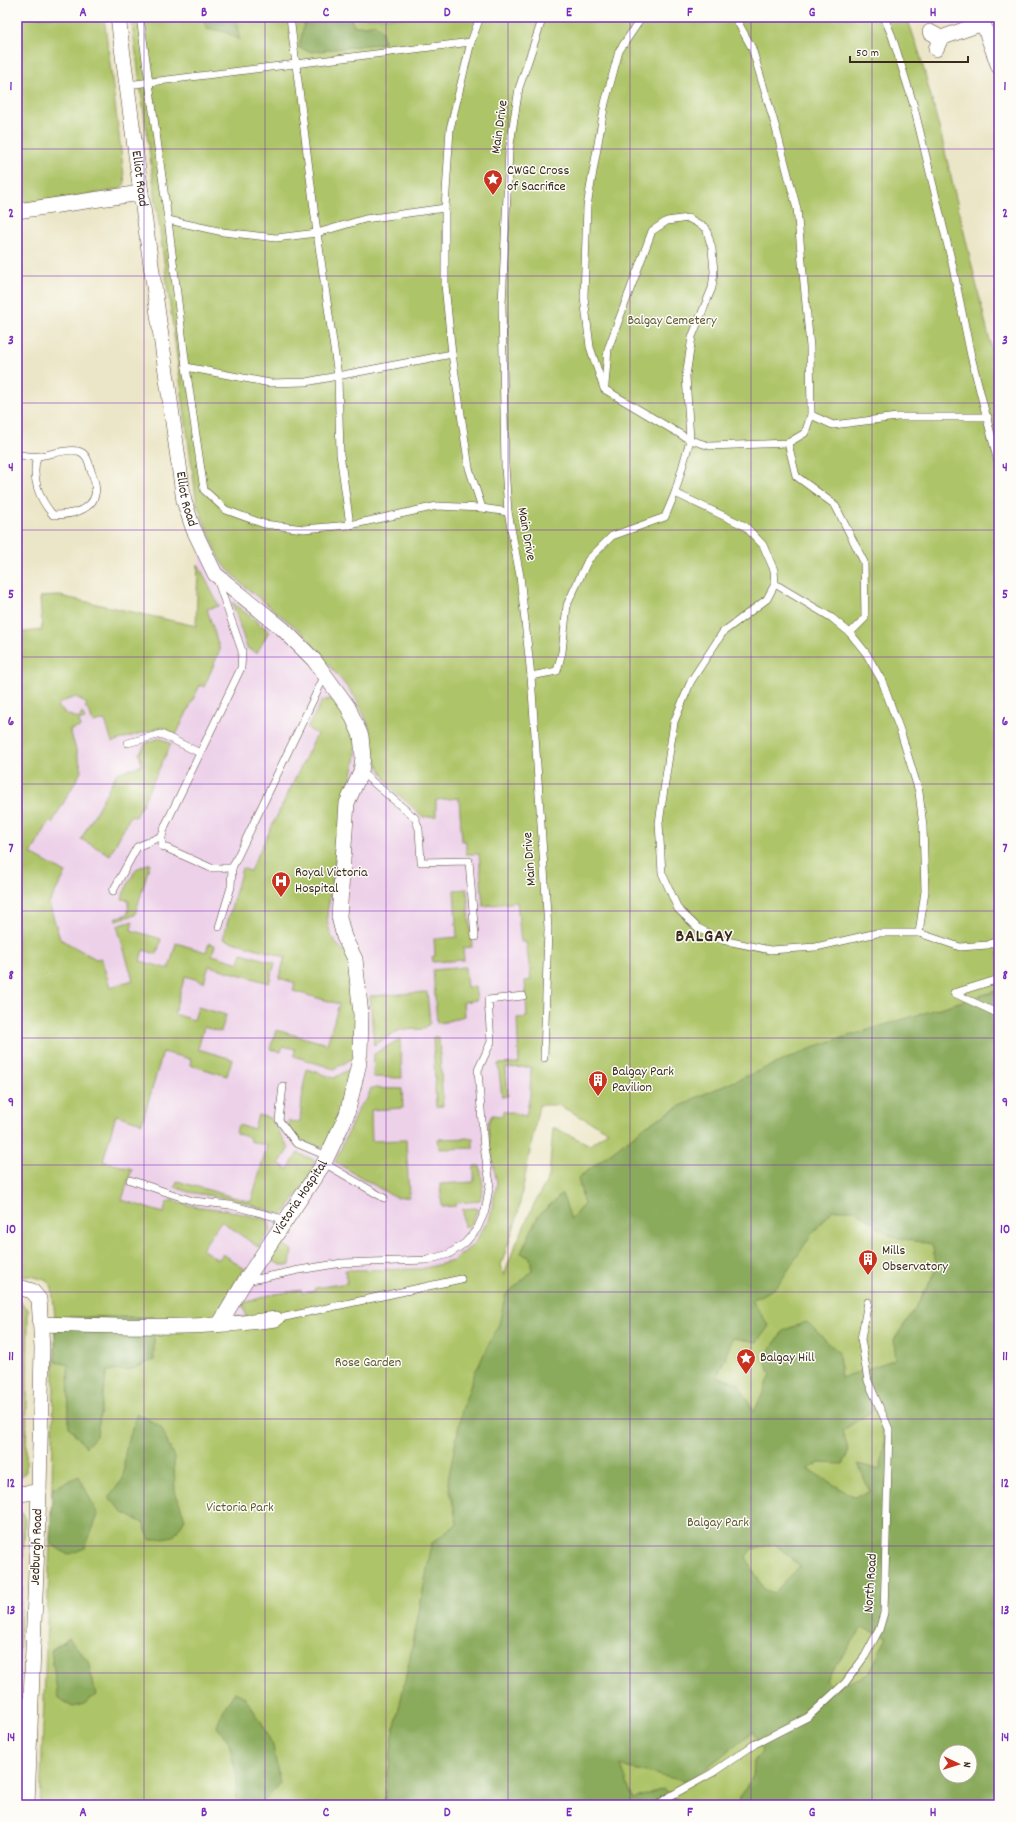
<svg xmlns="http://www.w3.org/2000/svg" width="1016" height="1822" font-family="Dekko,sans-serif">
  <rect width="100%" height="100%" fill="#fdfcf7"/>
  <filter id="ink" filterUnits="userSpaceOnUse"><feTurbulence type="fractalNoise" baseFrequency=".025" numOctaves="2"/><feDisplacementMap in="SourceGraphic" scale="8" xChannelSelector="R" yChannelSelector="G"/><feConvolveMatrix kernelMatrix="1 2 1 2 8 2 1 2 1" color-interpolation-filters="sRGB"/></filter>
  <filter id="wash" filterUnits="userSpaceOnUse"><feTurbulence type="fractalNoise" baseFrequency=".012" numOctaves="4" result="noise"/><feDisplacementMap in="SourceGraphic" scale="16" xChannelSelector="R" yChannelSelector="G"/><feGaussianBlur stdDeviation="0.9" result="paint"/><feColorMatrix in="noise" values="0 0 0 0 0 0 0 0 0 0 0 0 0 0 0 0 0 1.4 0 .05"/><feComposite in="paint" operator="in"/></filter>
  <g filter="url(#wash)">
    <rect width="100%" height="100%" fill="#ece6c8"/>
    <polygon fill="#edd1e9" points="202,517 251,550 510,577 539,1105 517,1218 501,1265 247,1318 55,1317 52,1287 45,1280 31,1276 17,835 17,633 42,630 40,597 60,596 196,626"/>
    <g fill="#aec468" stroke="#747743" fill-rule="evenodd">
      <polygon points="17,17 104,17 125,183 119,190 17,205"/>
      <path d="M 131,17 L 907,17 L 920,55 L 942,139 L 999,380 L 999,1805 L 40,1805 L 52,1489 L 55,1317 L 52,1287 L 45,1280 L 31,1276 L 17,1277 L 17,633 L 42,630 L 40,597 L 60,596 L 196,626 L 198,564 L 219,606 L 207,609 L 220,650 L 204,687 L 200,685 L 176,735 L 162,727 L 112,742 L 105,720 L 93,723 L 89,711 L 85,708 L 87,704 L 76,697 L 61,702 L 57,707 L 64,711 L 64,713 L 79,719 L 82,713 L 85,719 L 79,721 L 81,727 L 70,730 L 82,770 L 52,823 L 49,822 L 31,854 L 66,873 L 49,903 L 60,939 L 96,959 L 101,958 L 110,987 L 133,980 L 117,926 L 133,921 L 131,930 L 161,939 L 157,954 L 143,950 L 140,961 L 169,969 L 176,943 L 206,952 L 209,943 L 215,945 L 212,955 L 239,963 L 242,953 L 275,963 L 269,983 L 209,966 L 204,982 L 185,976 L 174,1014 L 194,1020 L 198,1007 L 226,1015 L 221,1032 L 204,1027 L 198,1049 L 232,1059 L 227,1076 L 190,1065 L 191,1059 L 163,1052 L 142,1123 L 116,1115 L 103,1161 L 132,1169 L 122,1200 L 163,1213 L 167,1202 L 172,1200 L 192,1206 L 226,1210 L 268,1220 L 271,1231 L 258,1247 L 221,1221 L 202,1249 L 218,1260 L 223,1254 L 245,1269 L 214,1318 L 247,1317 L 242,1304 L 269,1295 L 301,1290 L 302,1293 L 314,1291 L 315,1288 L 347,1283 L 345,1270 L 421,1269 L 453,1261 L 474,1244 L 490,1217 L 497,1183 L 490,1147 L 488,1123 L 492,1115 L 502,1116 L 503,1111 L 526,1116 L 530,1095 L 531,1067 L 506,1068 L 508,1096 L 502,1097 L 498,1064 L 519,1063 L 517,1018 L 527,1017 L 525,981 L 531,980 L 526,942 L 521,942 L 517,902 L 483,906 L 479,854 L 466,854 L 466,841 L 462,841 L 459,798 L 436,800 L 436,816 L 423,817 L 390,787 L 376,761 L 368,723 L 355,697 L 305,635 L 244,586 L 221,562 L 197,505 ZM 539,1105 L 558,1105 L 608,1131 L 590,1145 L 553,1127 L 549,1177 L 534,1204 L 512,1253 L 504,1276 L 501,1265 L 517,1218 ZM 946,1752 L 970,1752 L 970,1776 L 946,1776 Z"/>
      <polygon points="232,602 269,631 257,653 247,648"/>
      <path d="M 330,699 L 340,703 L 355,733 L 356,756 L 340,829 L 327,915 C 328,936 335,944 351,957 L 357,1015 L 355,1057 L 334,1069 L 294,1056 L 295,1049 L 283,1046 L 281,1052 L 270,1049 L 276,1030 L 327,1044 L 339,1004 L 293,991 L 295,983 L 279,978 L 285,957 L 223,939 L 242,868 L 250,871 L 317,734 L 307,728 L 322,701 Z"/>
      <polygon points="160,738 171,744 136,817 131,815 110,855 81,839 117,773 142,765 139,754 146,743"/>
      <polygon points="150,863 135,915 116,920 115,918 128,914 129,900 122,899 123,894 136,869"/>
      <polygon points="467,889 472,947 463,948 464,960 433,962 432,957 435,956 434,939 457,937 454,890"/>
      <polygon points="465,967 467,987 475,987 477,1000 463,1002 464,1016 445,1022 437,1023 433,970"/>
      <polygon points="427,992 430,1023 424,1029 400,1030 374,1045 370,996"/>
      <polygon points="433,1037 439,1037 443,1106 436,1107"/>
      <polygon points="400,1039 402,1078 373,1077 374,1054"/>
      <path d="M 353,1067 L 336,1127 L 326,1146 C 313,1149 288,1136 288,1121 L 300,1122 L 303,1088 L 307,1069 L 334,1078 Z"/>
      <polygon points="371,1088 402,1089 403,1108 371,1110 372,1141 406,1140 409,1197 396,1198 335,1162 359,1107 367,1099"/>
      <polygon points="258,1115 270,1118 289,1148 279,1164 288,1169 298,1153 314,1160 316,1167 283,1215 232,1199 188,1192 175,1187 177,1181 251,1202 267,1146 250,1141 250,1138 236,1133 238,1125 254,1129"/>
      <polygon points="473,1138 473,1148 439,1149 438,1139"/>
      <polygon points="474,1166 480,1166 483,1186 480,1201 456,1203 456,1206 442,1207 440,1184 474,1182"/>
      <polygon points="475,1208 478,1209 470,1227 464,1227 463,1209"/>
      <polygon points="282,1244 292,1250 290,1265 281,1265 271,1260"/>
      <polygon points="17,1298 28,1309 26,1472 17,1480"/>
      <polygon points="17,1509 25,1516 17,1708"/>
    </g>
    <g fill="#8aaa5c" stroke="#626a3d" fill-rule="evenodd">
      <polygon points="201,17 238,17 236,21 240,40 225,32 207,28"/>
      <polygon points="312,17 350,17 354,26 365,26 376,24 382,31 384,43 312,52 299,48 304,24"/>
      <path d="M 999,990 L 999,1805 L 738,1805 L 740,1798 L 753,1776 L 754,1761 L 762,1752 L 754,1731 L 688,1782 L 621,1766 L 633,1799 L 663,1789 L 682,1802 L 681,1805 L 384,1805 L 393,1736 L 413,1643 L 432,1543 L 457,1524 L 448,1480 L 462,1410 L 475,1372 L 499,1324 L 505,1296 L 532,1271 L 530,1258 L 521,1253 L 538,1216 L 562,1194 L 571,1219 L 584,1204 L 578,1178 L 647,1125 L 695,1098 L 822,1044 ZM 833,1210 L 855,1210 L 892,1237 L 932,1244 L 937,1269 L 916,1307 L 894,1340 L 896,1359 L 841,1378 L 839,1353 L 807,1322 L 784,1330 L 764,1358 L 771,1375 L 754,1412 L 738,1383 L 717,1377 L 733,1338 L 757,1342 L 769,1326 L 752,1300 L 777,1287 L 811,1235 ZM 875,1409 L 885,1441 L 880,1470 L 858,1464 L 870,1492 L 854,1497 L 808,1469 L 819,1463 L 843,1464 L 849,1451 L 842,1431 ZM 775,1544 L 800,1566 L 773,1594 L 763,1588 L 746,1557 L 751,1549 ZM 862,1628 L 887,1636 L 869,1674 L 834,1688 L 826,1680 ZM 946,1752 L 970,1752 L 970,1776 L 946,1776 Z"/>
      <polygon points="55,1317 154,1317 154,1360 130,1370 107,1371 97,1435 86,1447 69,1427 68,1365 55,1361"/>
      <polygon points="137,1413 161,1427 174,1458 175,1491 185,1519 174,1536 150,1540 143,1523 123,1513 109,1497 123,1479 125,1453"/>
      <polygon points="79,1476 98,1515 85,1548 68,1555 50,1543 52,1489"/>
      <polygon points="69,1638 88,1661 96,1695 84,1704 73,1707 58,1699 51,1650"/>
      <path d="M 235,1692 L 245,1697 L 263,1725 L 273,1746 L 280,1784 C 265,1801 259,1811 237,1799 L 236,1774 L 229,1742 L 217,1727 L 222,1711 Z"/>
    </g>
  </g>
  <g filter="url(#ink)">
    <g fill="none" stroke-linecap="round" stroke-linejoin="round">
      <g stroke="#564638" stroke-width="8">
        <g id="service">
          <polyline points="140,17 168,220 186,367 204,490 226,510 264,524 304,529 350,525 437,506 482,508 508,512"/>
          <polyline points="290,17 317,233 338,376 340,454 350,525"/>
          <polyline points="480,17 471,42 450,129 445,208 445,285 452,354 469,468 482,508"/>
          <polyline points="543,17 519,88 509,151 502,305 505,466 508,512 520,576 531,676 548,928 544,1058"/>
          <polyline points="642,17 619,51 605,103 587,206 584,297 590,347 604,389 690,440 710,446 788,443 805,433 811,415 810,347 797,209 775,125 752,48 735,17"/>
          <polyline points="884,17 892,36 913,103 952,263 971,356 999,466"/>
          <polyline points="127,85 471,42"/>
          <polyline points="168,220 223,232 276,238 317,233 365,219 445,208"/>
          <polyline points="186,367 270,383 306,382 452,354"/>
          <polyline points="811,415 833,425 897,417 988,417"/>
          <polyline points="788,443 796,476 835,505 864,562 865,618 850,633"/>
          <path d="M 17,455 C 24,455 32,457 39,456 C 50,455 67,448 78,451 C 87,453 89,463 91,471 C 94,478 97,487 95,495 C 91,512 67,515 53,515 C 39,499 31,478 37,457"/>
          <polyline points="675,493 745,526 763,545 774,570 775,584 767,599 723,632 691,681 674,722 659,823 662,873 678,909 698,928 722,940 770,950 816,947 877,933 919,933 960,947 988,945 999,940"/>
          <polyline points="217,579 242,651 241,668 165,826 162,836 162,846 211,868 232,868 325,675"/>
          <polyline points="775,584 832,618 850,633 866,653 882,681 901,733 919,792 923,826 925,891 919,933"/>
          <polyline points="531,676 557,671 562,652 567,605 588,560 612,536 665,517 675,493 690,440 686,376 692,337 712,288 714,272 712,249 706,228 688,218 667,221 652,231 608,349 605,385"/>
          <polyline points="128,743 161,734 200,753"/>
          <polyline points="361,772 415,818 419,829 421,862 469,861 475,937"/>
          <polyline points="113,891 137,847 162,836"/>
          <polyline points="219,927 231,887 232,868"/>
          <polyline points="954,993 999,1014"/>
          <polyline points="954,993 999,979"/>
          <polyline points="283,1086 279,1120 296,1143 327,1156"/>
          <polyline points="324,1163 384,1198"/>
          <polyline points="130,1180 193,1201 230,1205 287,1220"/>
          <polyline points="247,1281 299,1270 342,1263 427,1260 449,1254 465,1243 477,1229 485,1211 490,1183 484,1148 478,1070 491,1042 488,1000 523,996"/>
          <polyline points="276,1319 461,1279"/>
          <polyline points="658,1805 667,1798 712,1773 755,1744 808,1717 845,1683 865,1656 879,1630 884,1613 889,1429 868,1381 861,1339 868,1302"/>
        </g>
      </g>
      <g stroke="#564638" stroke-width="16">
        <g id="minor">
          <path id="s1" d="M 118,17 L 141,193 L 184,501 L 193,528 L 215,574 L 283,629 L 314,660 L 348,707 L 361,736 L 363,757 L 361,772 L 347,803 L 339,917 L 344,937 L 355,959 L 361,1015 L 360,1054"/>
          <polyline points="930,32 941,38 936,49"/>
          <polyline points="941,38 983,23 999,67"/>
          <polyline points="17,211 141,193"/>
          <polyline points="17,1288 22,1288 32,1291 39,1299 42,1348 39,1492 27,1805"/>
          <path id="s2" d="M 220,1323 L 245,1281 L 324,1163 L 347,1114 L 359,1063"/>
          <path d="M 41,1324 C 119,1326 199,1330 276,1319"/>
          <polyline points="17,1494 39,1492"/>
        </g>
      </g>
      <use href="#service" stroke="#fff" stroke-width="7"/>
      <use href="#minor" stroke="#fff" stroke-width="15"/>
    </g>
  </g>
  <path fill="none" stroke="#7b2cbf" stroke-width="1" stroke-opacity="0.55" d="M 144,17 L 144,1805M 265,17 L 265,1805M 386,17 L 386,1805M 508,17 L 508,1805M 630,17 L 630,1805M 751,17 L 751,1805M 872,17 L 872,1805M 17,149 L 999,149M 17,276 L 999,276M 17,403 L 999,403M 17,530 L 999,530M 17,657 L 999,657M 17,784 L 999,784M 17,911 L 999,911M 17,1038 L 999,1038M 17,1165 L 999,1165M 17,1292 L 999,1292M 17,1419 L 999,1419M 17,1546 L 999,1546M 17,1673 L 999,1673"/>
  <defs>
    <g id="sight-pin" transform="scale(1)"><path d="M0 17L-7.5 6A9.5 9.5 0 1 1 7.5 6Z" fill="#c8321e" stroke="#fdfcf7"/><path d="M0-6L1.8-2.2L6-1.7L2.9 1.2L3.7 5.4L0 3.3L-3.7 5.4L-2.9 1.2L-6-1.7L-1.8-2.2Z" fill="#fff"/></g>
    <g id="hospital-pin" transform="scale(1)"><path d="M0 17L-7.5 6A9.5 9.5 0 1 1 7.5 6Z" fill="#c8321e" stroke="#fdfcf7"/><path d="M-5-5h3v3.5h4V-5h3V5h-3V1.5h-4V5h-3Z" fill="#fff"/></g>
    <g id="building-pin" transform="scale(1)"><path d="M0 17L-7.5 6A9.5 9.5 0 1 1 7.5 6Z" fill="#c8321e" stroke="#fdfcf7"/><path d="M-4-6H4V6H1V3H-1V6H-4ZM-2.5-4.3h1.7v1.8h-1.7ZM.8-4.3h1.7v1.8H.8ZM-2.5-1h1.7V.8h-1.7ZM.8-1h1.7V.8H.8Z" fill="#fff"/></g>
  </defs>
  <g fill-rule="evenodd">
    <use href="#sight-pin" x="493" y="179"/>
    <use href="#hospital-pin" x="281" y="881"/>
    <use href="#building-pin" x="598" y="1080"/>
    <use href="#building-pin" x="868" y="1259"/>
    <use href="#sight-pin" x="746" y="1358"/>
  </g>
  <g text-anchor="middle" dominant-baseline="central" stroke-width="3" stroke-linejoin="round" paint-order="stroke">
    <g font-size="14" fill="#3b2a1e" stroke="#fdfcf7">
      <text transform="translate(500 127) rotate(-82)">Main Drive</text>
      <text stroke="none"><textPath href="#s1" startOffset="163">Elliot Road</textPath></text>
      <text stroke="none"><textPath href="#s1" startOffset="487">Elliot Road</textPath></text>
      <text transform="translate(526 534) rotate(80)">Main Drive</text>
      <text transform="translate(530 859) rotate(-94)">Main Drive</text>
      <text stroke="none"><textPath href="#s2" startOffset="149">Victoria Hospital</textPath></text>
      <text transform="translate(37 1547) rotate(-88)">Jedburgh Road</text>
      <text transform="translate(871 1583) rotate(-86)">North Road</text>
    </g>
    <g font-size="14" fill="#3b2a1e" stroke="#fdfcf7" text-anchor="start">
      <text x="507" y="171">CWGC Cross<tspan x="507" dy="16">of Sacrifice</tspan></text>
      <text x="295" y="873">Royal Victoria<tspan x="295" dy="16">Hospital</tspan></text>
      <text x="612" y="1072">Balgay Park<tspan x="612" dy="16">Pavilion</tspan></text>
      <text x="882" y="1251">Mills<tspan x="882" dy="16">Observatory</tspan></text>
      <text x="760" y="1358">Balgay Hill</text>
    </g>
    <g font-size="14" fill="#5e5834" stroke="#fdfcf7">
      <text x="672" y="321">Balgay Cemetery</text>
      <text x="368" y="1363">Rose Garden</text>
      <text x="240" y="1508">Victoria Park</text>
      <text x="718" y="1523">Balgay Park</text>
    </g>
    <g font-size="18" font-weight="bold" letter-spacing="1" fill="#3b2a1e" stroke="#fdfcf7">
      <text x="704" y="937">BALGAY</text>
    </g>
  </g>
  <rect width="1016" height="1822" fill="none" stroke="#fdfcf7" stroke-width="44"/>
  <g transform="translate(958 1764) rotate(94)"><circle r="19" fill="#fdfcf7" stroke="#afa8a0"/>
  <path d="M0-3L7 15L0 10L-7 15Z" fill="#c8321e"/>
  <text y="-6" font-size="11" font-weight="bold" text-anchor="middle" fill="#3b2a1e">N</text>
  </g>
  <path d="M850 56v6h118v-6" fill="none" stroke="#3b2a1e" stroke-width="2"/>
  <text x="856" y="56" font-size="12" fill="#3b2a1e" stroke="#fdfcf7" stroke-width="3" paint-order="stroke">50 m</text>
  <rect x="22" y="22" width="972" height="1778" fill="none" stroke="#7b2cbf" stroke-width="1.5"/>
  <g font-size="13" text-anchor="middle" font-weight="bold" fill="#7b2cbf">
    <text x="83" y="16">A</text>
    <text x="204" y="16">B</text>
    <text x="326" y="16">C</text>
    <text x="447" y="16">D</text>
    <text x="569" y="16">E</text>
    <text x="690" y="16">F</text>
    <text x="812" y="16">G</text>
    <text x="933" y="16">H</text>
    <text x="11" y="90">1</text>
    <text x="1005" y="90">1</text>
    <text x="11" y="217">2</text>
    <text x="1005" y="217">2</text>
    <text x="11" y="344">3</text>
    <text x="1005" y="344">3</text>
    <text x="11" y="471">4</text>
    <text x="1005" y="471">4</text>
    <text x="11" y="598">5</text>
    <text x="1005" y="598">5</text>
    <text x="11" y="725">6</text>
    <text x="1005" y="725">6</text>
    <text x="11" y="852">7</text>
    <text x="1005" y="852">7</text>
    <text x="11" y="979">8</text>
    <text x="1005" y="979">8</text>
    <text x="11" y="1106">9</text>
    <text x="1005" y="1106">9</text>
    <text x="11" y="1233">10</text>
    <text x="1005" y="1233">10</text>
    <text x="11" y="1360">11</text>
    <text x="1005" y="1360">11</text>
    <text x="11" y="1487">12</text>
    <text x="1005" y="1487">12</text>
    <text x="11" y="1614">13</text>
    <text x="1005" y="1614">13</text>
    <text x="11" y="1741">14</text>
    <text x="1005" y="1741">14</text>
    <text x="83" y="1816">A</text>
    <text x="204" y="1816">B</text>
    <text x="326" y="1816">C</text>
    <text x="447" y="1816">D</text>
    <text x="569" y="1816">E</text>
    <text x="690" y="1816">F</text>
    <text x="812" y="1816">G</text>
    <text x="933" y="1816">H</text>
  </g>
</svg>
